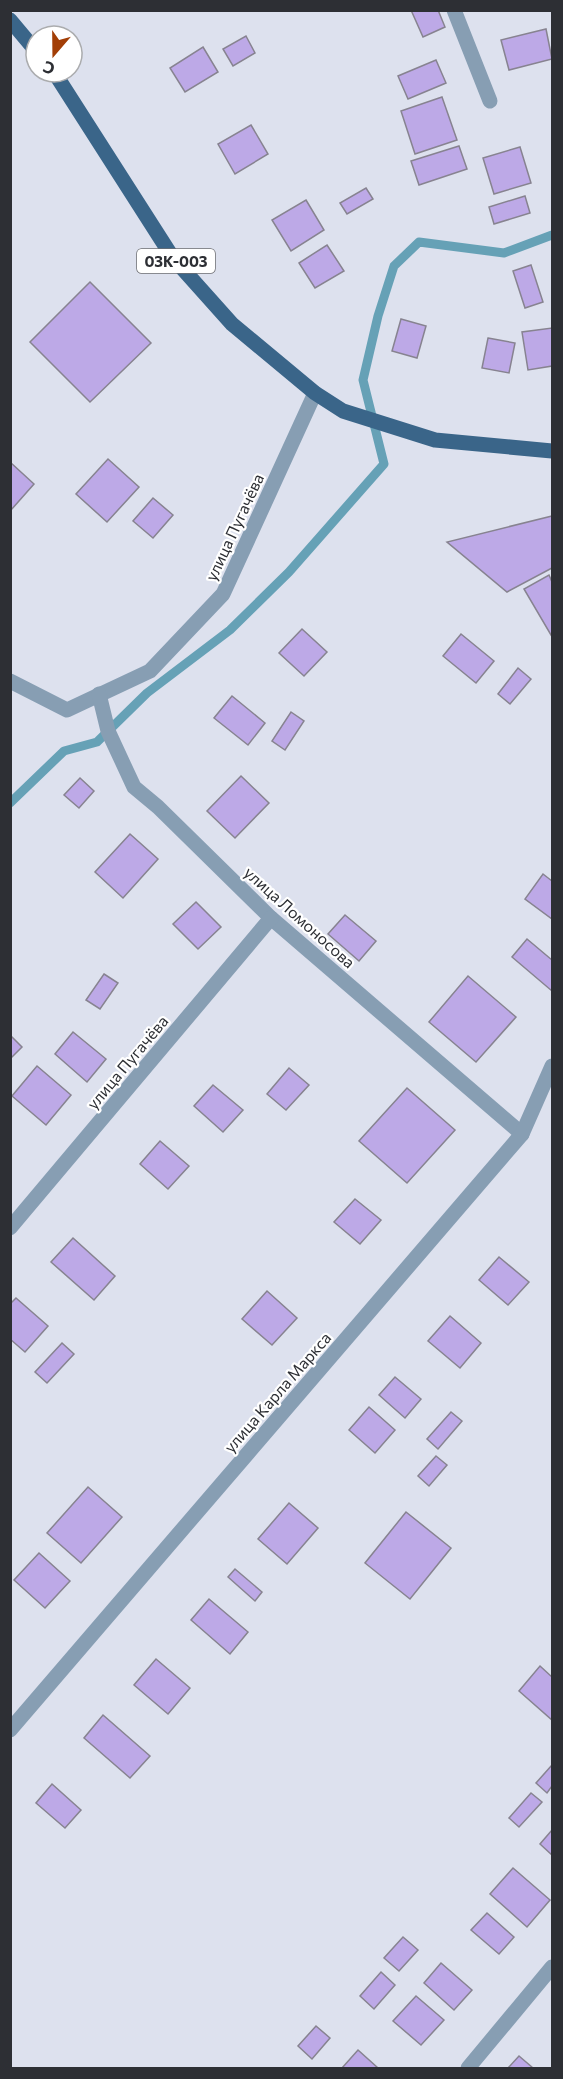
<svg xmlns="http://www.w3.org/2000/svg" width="563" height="2079" font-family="Commissioner,sans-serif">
  <rect width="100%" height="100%" fill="#dde1ee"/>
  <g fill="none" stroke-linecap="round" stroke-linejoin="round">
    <polyline stroke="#66a1b6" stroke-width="9" points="10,803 64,751 97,742 147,693 230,630 289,572 384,464 363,380 378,316 394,266 419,242 504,253 552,235"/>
  </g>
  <g fill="#bda9e7" stroke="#878390" stroke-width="1.5">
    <polygon points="411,10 438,10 445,27 423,37"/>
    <polygon points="546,29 552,59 509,70 501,40"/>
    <polygon points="246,36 255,53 233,66 223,49"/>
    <polygon points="203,47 218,72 185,92 170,68"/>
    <polygon points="436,60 446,83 408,99 398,76"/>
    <polygon points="442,97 457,140 415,154 401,111"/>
    <polygon points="251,125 268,154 235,174 218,144"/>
    <polygon points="459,146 467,169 419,185 411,161"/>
    <polygon points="520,147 531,183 494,194 483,158"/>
    <polygon points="366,188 373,199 347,214 340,203"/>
    <polygon points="525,196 530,213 494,224 489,207"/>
    <polygon points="306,200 324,230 291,251 272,220"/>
    <polygon points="327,245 344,271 315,288 299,263"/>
    <polygon points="531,265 543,302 525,308 513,271"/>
    <polygon points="90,282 151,343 90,402 30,342"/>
    <polygon points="401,319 426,326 417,358 392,351"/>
    <polygon points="552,328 552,366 528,370 522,332"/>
    <polygon points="488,338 515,343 509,373 482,368"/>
    <polygon points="108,459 139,487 107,522 76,494"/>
    <polygon points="10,462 34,484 11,510 10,509"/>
    <polygon points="153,498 173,515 153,538 133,521"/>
    <polygon points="552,516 552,568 507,592 447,542"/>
    <polygon points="549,575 552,582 552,634 551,635 524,589"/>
    <polygon points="302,629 327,652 304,676 279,653"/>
    <polygon points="461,634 494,661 476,683 443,656"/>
    <polygon points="518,668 531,679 510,704 498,694"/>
    <polygon points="232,696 265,723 248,745 214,718"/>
    <polygon points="291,712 304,721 285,750 272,741"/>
    <polygon points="241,776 269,803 235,838 207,811"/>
    <polygon points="80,778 94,791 79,808 64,795"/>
    <polygon points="130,834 158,859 123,898 95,872"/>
    <polygon points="543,874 552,881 552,919 525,899"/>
    <polygon points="196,902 221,927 198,949 173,924"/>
    <polygon points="345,915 376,941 359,961 328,934"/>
    <polygon points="527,939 552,960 552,991 512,957"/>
    <polygon points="104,974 118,983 100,1009 86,1000"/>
    <polygon points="468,976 516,1017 476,1062 429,1022"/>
    <polygon points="73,1032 106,1059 87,1082 55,1054"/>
    <polygon points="10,1035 22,1047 10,1059"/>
    <polygon points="37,1066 71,1095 46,1125 12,1096"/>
    <polygon points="289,1068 309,1085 286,1110 267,1094"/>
    <polygon points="213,1085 243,1110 223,1132 194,1106"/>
    <polygon points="407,1088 455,1130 407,1183 359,1141"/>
    <polygon points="160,1141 189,1166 168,1189 140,1164"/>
    <polygon points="355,1199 381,1220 360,1244 334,1222"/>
    <polygon points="73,1238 115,1276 94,1300 51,1262"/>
    <polygon points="499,1257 529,1282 508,1305 479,1280"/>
    <polygon points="267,1291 297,1318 272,1345 242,1319"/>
    <polygon points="16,1298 48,1326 25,1352 10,1339 10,1304"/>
    <polygon points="450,1316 481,1343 460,1368 428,1341"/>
    <polygon points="62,1343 74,1354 47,1383 35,1372"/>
    <polygon points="395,1377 421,1399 405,1418 379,1395"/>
    <polygon points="369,1407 395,1430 375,1453 349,1430"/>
    <polygon points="451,1412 462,1421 438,1449 427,1439"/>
    <polygon points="436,1456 447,1465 429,1486 418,1476"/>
    <polygon points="88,1487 122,1517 81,1563 47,1533"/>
    <polygon points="289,1503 318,1528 287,1564 258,1539"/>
    <polygon points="406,1512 451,1548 410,1599 365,1563"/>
    <polygon points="39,1553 70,1581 45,1608 14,1580"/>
    <polygon points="235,1569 262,1592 255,1601 228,1577"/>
    <polygon points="209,1599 248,1632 230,1654 191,1620"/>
    <polygon points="156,1659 190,1688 168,1714 134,1685"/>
    <polygon points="540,1666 552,1677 552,1720 519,1691"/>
    <polygon points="103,1715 150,1756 130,1778 84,1738"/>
    <polygon points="552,1765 552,1786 547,1793 536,1783"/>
    <polygon points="52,1784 81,1810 65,1828 36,1803"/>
    <polygon points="531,1793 542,1802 519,1827 509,1818"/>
    <polygon points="552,1830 552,1855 540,1844"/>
    <polygon points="513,1868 550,1900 527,1927 490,1894"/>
    <polygon points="487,1913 514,1937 499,1954 471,1930"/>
    <polygon points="403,1937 418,1950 399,1971 384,1958"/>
    <polygon points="441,1963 472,1990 454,2010 424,1983"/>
    <polygon points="381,1972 395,1985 374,2009 360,1996"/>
    <polygon points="416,1996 444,2020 421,2045 393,2021"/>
    <polygon points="316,2026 330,2038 312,2059 298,2046"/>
    <polygon points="358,2050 378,2068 342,2068"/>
    <polygon points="519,2056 533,2068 508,2068"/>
  </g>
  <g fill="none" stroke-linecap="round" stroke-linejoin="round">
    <g stroke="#879eb3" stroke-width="15">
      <polyline points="454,10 490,101"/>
      <polyline points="10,681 67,710 150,671 223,594 315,393"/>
      <polyline points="99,694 108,731 134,787 158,807 271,918 522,1134"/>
      <polyline points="10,1228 271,918"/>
      <polyline points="10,1730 522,1134 552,1066"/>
      <polyline points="468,2068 552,1967"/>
    </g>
    <g stroke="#3a6589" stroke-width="15">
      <polyline points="10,20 36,51"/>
      <polyline points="54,72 173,258 232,324 315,393 343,411 435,440 552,451"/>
    </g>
  </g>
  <g text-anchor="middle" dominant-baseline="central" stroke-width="4.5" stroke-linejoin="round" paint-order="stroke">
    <rect fill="#fff" stroke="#6c6d71" stroke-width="1.5" x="137" y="249" width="78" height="24" rx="4.5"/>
    <g font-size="15" font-weight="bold" fill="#2d2f34">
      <text x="176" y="261">03К-003</text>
    </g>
    <g font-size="16" fill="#2d2f34" stroke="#fff">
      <text transform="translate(234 527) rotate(-65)">улица Пугачёва</text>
      <text transform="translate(300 917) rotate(42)">улица Ломоносова</text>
      <text transform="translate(127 1062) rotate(-50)">улица Пугачёва</text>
      <text transform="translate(277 1392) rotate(-49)">улица Карла Маркса</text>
    </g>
  </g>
  <rect width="563" height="2079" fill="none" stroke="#2d2f34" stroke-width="24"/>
  <g transform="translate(54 54) rotate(200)"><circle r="28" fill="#ffffff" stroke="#abacae" stroke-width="1.5"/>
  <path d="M0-4.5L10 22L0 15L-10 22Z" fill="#a23e06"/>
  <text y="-9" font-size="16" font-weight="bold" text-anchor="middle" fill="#2d2f34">С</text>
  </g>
</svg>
